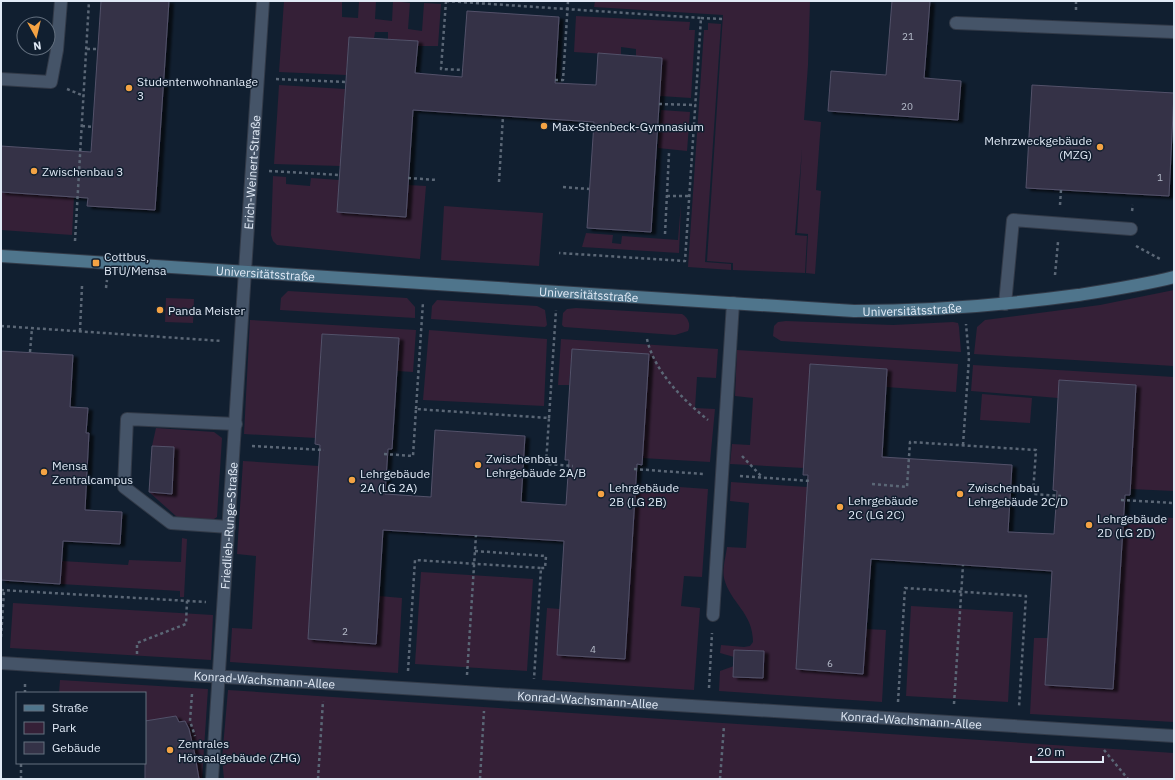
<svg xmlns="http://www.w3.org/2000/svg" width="1175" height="780" font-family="'IBM Plex Sans',sans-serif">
  <defs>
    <filter id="shadow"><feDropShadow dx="4.5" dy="2.5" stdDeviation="1" flood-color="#0009"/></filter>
  </defs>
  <rect width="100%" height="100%" fill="#111f30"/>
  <g fill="#352037">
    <polygon points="284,1 342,1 342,17 358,18 359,1 376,1 375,19 392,21 393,1 410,3 408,29 422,31 424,3 441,4 438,46 418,46 418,41 388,39 388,32 375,32 374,39 349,38 346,75 279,72"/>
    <polygon points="595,1 810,1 808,65 804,120 821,122 816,190 821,191 815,274 806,273 808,234 797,233 802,149 795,235 807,236 805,273 733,270 733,263 707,261 723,15 594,7"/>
    <polygon points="576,16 690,22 689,30 695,30 691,98 660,96 662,58 636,56 636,49 621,47 621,55 574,52"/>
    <polygon points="708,23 721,24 705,262 731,264 731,270 688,267 704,30 708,30"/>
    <polygon points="279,85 345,89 340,166 274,164"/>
    <polygon points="661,110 690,112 687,151 658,148"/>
    <polygon points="273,176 286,177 286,184 310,186 311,178 339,180 337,212 405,217 408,185 426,186 420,259 277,245 273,241 271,235"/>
    <polygon points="1,192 74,197 72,235 1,230"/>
    <polygon points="681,203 679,253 582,247 586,233 613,235 612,243 621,244 622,236 678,240"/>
    <polygon points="444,206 543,213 539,266 441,260"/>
    <polygon points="1174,290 1174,366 974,354 977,327 985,320 1100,305"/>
    <polygon points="288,291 407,298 415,307 415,318 280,310 281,298"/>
    <polygon points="166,298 194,299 193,323 165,322"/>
    <polygon points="437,300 537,306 545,310 547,325 545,327 431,319 432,306"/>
    <path d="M 576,308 L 682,314 C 688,318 691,324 688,331 L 675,335 L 564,327 L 562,325 L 563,313 L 567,309 Z"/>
    <polygon points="250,320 416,330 413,372 397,371 399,338 322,334 316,438 244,434"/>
    <polygon points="786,321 893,325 953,322 958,323 959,327 961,352 781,341 773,336 774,326 778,322"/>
    <polygon points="429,330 547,339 544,406 423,400"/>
    <polygon points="561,339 718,349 716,378 697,377 695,408 715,409 710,462 642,458 648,354 572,349 569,385 558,385"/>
    <polygon points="737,350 958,364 956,392 886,387 887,369 810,364 804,468 730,464 732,444 750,445 753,398 735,396"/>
    <polygon points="973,365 1174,377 1174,491 1130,489 1136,385 1060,380 1058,398 971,391"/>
    <polygon points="982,394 1032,398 1030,423 980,420"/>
    <polygon points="156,428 214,432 222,438 217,517 211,521 177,517 149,492 152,446"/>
    <polygon points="243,461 319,466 308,639 376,644 379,596 402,598 398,673 230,662 232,628 252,629 256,556 237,554"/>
    <path d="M 731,482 L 807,487 L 796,669 L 863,674 L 866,629 L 886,630 L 882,702 L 719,691 L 720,671 L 734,666 L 763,677 L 764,651 L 734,650 L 734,657 L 720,653 L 721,645 L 744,647 L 750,646 L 753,642 C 753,612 730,603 724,578 C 722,569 726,556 727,547 L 746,548 L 749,503 L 730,501 Z"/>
    <polygon points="636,484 708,489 702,577 684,576 681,606 700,608 694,690 542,680 547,608 560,609 625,659"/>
    <polygon points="1124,515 1174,518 1174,722 1030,714 1034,638 1048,638 1045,685 1113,689"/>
    <polygon points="182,538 187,539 184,597 180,597 180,591 60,584 62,561 128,565 129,560 181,562"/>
    <polygon points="421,572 533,579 527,671 415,664"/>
    <polygon points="13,603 213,615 211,660 10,648"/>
    <polygon points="911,606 1013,612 1008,702 906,696"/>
    <polygon points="60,680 208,689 202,779 199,779 193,745 185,721 179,722 175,716 145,721 145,693 59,693"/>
    <polygon points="228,690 1174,753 1174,779 224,779 222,759"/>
  </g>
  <g fill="#343247" stroke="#535169" filter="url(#shadow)">
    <polygon points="101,1 169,1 155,210 87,206 88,198 1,192 1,146 91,152"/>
    <polygon points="892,1 930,1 924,78 961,81 958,120 828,111 831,71 886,75"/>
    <polygon points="467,11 559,17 555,83 596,85 598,53 662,58 651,232 587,228 594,122 413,110 406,217 337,212 349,37 418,41 415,73 462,77"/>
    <polygon points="1032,85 1174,93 1169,196 1026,188"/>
    <polygon points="322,334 399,338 392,449 388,449 385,494 431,497 435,430 525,436 521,502 566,505 569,460 565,460 572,349 649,354 642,465 637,464 625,659 557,655 564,541 383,530 376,644 308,639 320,445 315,444"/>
    <polygon points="1,351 73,355 70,407 88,408 86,433 89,433 85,510 122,512 120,544 63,541 60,584 1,580"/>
    <polygon points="810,364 887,369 882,457 1012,465 1008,532 1054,534 1057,491 1053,490 1059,380 1136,385 1130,495 1125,495 1113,689 1045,685 1052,571 963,565 871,559 863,674 796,669 808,475 803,475"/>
    <polygon points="152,446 174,447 172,494 149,492"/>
    <polygon points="734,650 764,651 763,678 733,677"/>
    <polygon points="176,716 179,722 185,721 189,729 195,755 199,779 145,779 145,721"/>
  </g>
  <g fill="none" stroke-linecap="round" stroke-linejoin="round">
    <g stroke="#323a48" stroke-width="14">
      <g id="lane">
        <polyline points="956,23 1174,32"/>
        <polyline points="1,79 51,82 57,50 61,1"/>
        <polyline points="1005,304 1013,220 1131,229"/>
        <polyline points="229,527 171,523 124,487 127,419 236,424"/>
        <polyline points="713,615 733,303"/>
        <path id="s1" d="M 212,779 L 245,271"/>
      </g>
    </g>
    <g stroke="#323a48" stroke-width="14">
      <g id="street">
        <path id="s2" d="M 245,271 L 263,1"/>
        <path id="s3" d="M 1,663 L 1174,736"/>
      </g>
    </g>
    <g stroke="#323a48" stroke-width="14">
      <g id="secondary">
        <path id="s4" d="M 1,256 L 854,311 C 929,311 1004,305 1078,295 C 1110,290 1143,285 1174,277"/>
      </g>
    </g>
    <g stroke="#5b6776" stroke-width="2.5" stroke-dasharray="3 3" stroke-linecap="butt">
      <polyline points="446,1 701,18 685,261 559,253"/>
      <polyline points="446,1 441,69 463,70"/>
      <polyline points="1076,10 1076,1"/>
      <polyline points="701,18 723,19"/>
      <polyline points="87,49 97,49"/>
      <polyline points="276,79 346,82"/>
      <polyline points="555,80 563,80 568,1"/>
      <polyline points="67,89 84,96"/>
      <polyline points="659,104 696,105"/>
      <polyline points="82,126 93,127"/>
      <polyline points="269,171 340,175"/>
      <polyline points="408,178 437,180"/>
      <polyline points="499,182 503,116"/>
      <polyline points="563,187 589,189"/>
      <polyline points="667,196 689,196"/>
      <polyline points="1060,205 1061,190"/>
      <polyline points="1132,211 1133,205"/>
      <polyline points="665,234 669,153"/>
      <polyline points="75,241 89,1"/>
      <polyline points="1136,246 1160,259"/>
      <polyline points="1055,275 1058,242"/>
      <polyline points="106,288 107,280"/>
      <polyline points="1,326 222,341"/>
      <polyline points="80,331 82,286"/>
      <path d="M 647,339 C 654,371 683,400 708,420"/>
      <polyline points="30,352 32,328"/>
      <polyline points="416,409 423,302"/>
      <polyline points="549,418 556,310"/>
      <polyline points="963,445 969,358 966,324"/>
      <polyline points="252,446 324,450"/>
      <polyline points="384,454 413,456 416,409 549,418 546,464 573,466"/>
      <polyline points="742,456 762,477"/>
      <polyline points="634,469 703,474"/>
      <polyline points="740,476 811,481"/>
      <polyline points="872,484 907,487 910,442 1036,450 1033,494 1061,496"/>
      <polyline points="1121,500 1174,503"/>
      <polyline points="475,551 546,556 545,568 541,568"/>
      <polyline points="1,590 206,602"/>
      <polyline points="1,637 4,591"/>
      <polyline points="137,654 137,643 186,624 187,601"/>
      <polyline points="408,671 415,560 541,568 534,679"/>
      <polyline points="467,675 476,535"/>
      <polyline points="709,688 712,633"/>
      <polyline points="25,693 25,682"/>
      <polyline points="192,694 190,721 195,736"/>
      <polyline points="898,702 905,588 1026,596 1019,707"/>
      <polyline points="954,704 963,565"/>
      <polyline points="1104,750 1128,779"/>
      <polyline points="21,779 21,763"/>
      <polyline points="318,779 323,701"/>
      <polyline points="480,779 484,711"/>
      <polyline points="720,779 724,726"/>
    </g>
    <use href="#lane" stroke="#455468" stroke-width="12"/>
    <use href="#street" stroke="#455468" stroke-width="12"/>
    <use href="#secondary" stroke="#4f758c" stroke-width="12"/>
  </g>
  <g fill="#f4a344" stroke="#111f30" stroke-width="1.5">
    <circle cx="129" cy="88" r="4"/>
    <circle cx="544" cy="126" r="4"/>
    <circle cx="1100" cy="147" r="4"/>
    <circle cx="34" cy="171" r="4"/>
    <rect x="92" y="259" width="8" height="8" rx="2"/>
    <circle cx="160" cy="310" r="4"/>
    <circle cx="478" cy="465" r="4"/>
    <circle cx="44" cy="472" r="4"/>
    <circle cx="352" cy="480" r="4"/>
    <circle cx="601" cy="494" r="4"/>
    <circle cx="960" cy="494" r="4"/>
    <circle cx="840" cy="507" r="4"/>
    <circle cx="1089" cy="525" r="4"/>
    <circle cx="170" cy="750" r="4"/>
  </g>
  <g text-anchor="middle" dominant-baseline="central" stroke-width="3" stroke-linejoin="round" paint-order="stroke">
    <g font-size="10" fill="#b6bcca">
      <text x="908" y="36">21</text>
      <text x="907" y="106">20</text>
      <text x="1160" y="177">1</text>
      <text x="345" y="631">2</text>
      <text x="593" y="649">4</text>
      <text x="830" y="663">6</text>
    </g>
    <g font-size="12" fill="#e1eaf6" stroke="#111f30" text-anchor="start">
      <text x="137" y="81">Studentenwohnanlage<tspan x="137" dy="14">3</tspan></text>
      <text x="552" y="126">Max-Steenbeck-Gymnasium</text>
      <text x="1092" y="140" text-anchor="end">Mehrzweckgebäude<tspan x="1092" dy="14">(MZG)</tspan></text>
      <text x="42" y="171">Zwischenbau 3</text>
      <text x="104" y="256">Cottbus,<tspan x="104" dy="14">BTU/Mensa</tspan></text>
      <text x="168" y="310">Panda Meister</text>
      <text x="486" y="458">Zwischenbau<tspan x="486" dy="14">Lehrgebäude 2A/B</tspan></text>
      <text x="52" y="465">Mensa<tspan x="52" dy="14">Zentralcampus</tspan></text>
      <text x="360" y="473">Lehrgebäude<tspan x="360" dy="14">2A (LG 2A)</tspan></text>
      <text x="609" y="487">Lehrgebäude<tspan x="609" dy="14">2B (LG 2B)</tspan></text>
      <text x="968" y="487">Zwischenbau<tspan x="968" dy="14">Lehrgebäude 2C/D</tspan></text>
      <text x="848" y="500">Lehrgebäude<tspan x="848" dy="14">2C (LG 2C)</tspan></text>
      <text x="1097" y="518">Lehrgebäude<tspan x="1097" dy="14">2D (LG 2D)</tspan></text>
      <text x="178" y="743">Zentrales<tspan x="178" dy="14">Hörsaalgebäude (ZHG)</tspan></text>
    </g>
    <g font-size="12" fill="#e1eaf6" stroke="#111f30">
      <text stroke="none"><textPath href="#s2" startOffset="99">Erich-Weinert-Straße</textPath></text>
      <text stroke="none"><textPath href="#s4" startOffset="265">Universitätsstraße</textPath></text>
      <text stroke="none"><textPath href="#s4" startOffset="589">Universitätsstraße</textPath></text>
      <text stroke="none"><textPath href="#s4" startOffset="913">Universitätsstraße</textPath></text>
      <text stroke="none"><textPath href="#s1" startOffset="254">Friedlieb-Runge-Straße</textPath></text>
      <text stroke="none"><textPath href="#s3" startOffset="264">Konrad-Wachsmann-Allee</textPath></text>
      <text stroke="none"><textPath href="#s3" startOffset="588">Konrad-Wachsmann-Allee</textPath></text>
      <text stroke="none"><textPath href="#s3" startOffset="912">Konrad-Wachsmann-Allee</textPath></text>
    </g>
  </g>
  <rect width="1175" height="780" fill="none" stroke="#e1eaf6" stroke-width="4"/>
  <rect x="16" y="692" width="130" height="72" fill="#111f30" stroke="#64707f"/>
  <rect x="24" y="705" width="20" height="6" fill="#4f758c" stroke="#64707f"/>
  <text x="52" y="712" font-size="12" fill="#e1eaf6">Straße</text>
  <rect x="24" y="722" width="20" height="12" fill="#352037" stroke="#64707f"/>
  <text x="52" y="732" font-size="12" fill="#e1eaf6">Park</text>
  <rect x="24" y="742" width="20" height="12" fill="#343247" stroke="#64707f"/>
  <text x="52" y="752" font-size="12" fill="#e1eaf6">Gebäude</text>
  <g transform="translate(36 36) rotate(172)"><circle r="19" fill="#111f30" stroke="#64707f"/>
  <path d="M0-3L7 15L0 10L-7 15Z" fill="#f4a344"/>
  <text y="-6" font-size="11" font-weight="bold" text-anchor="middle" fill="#e1eaf6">N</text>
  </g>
  <path d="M1031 756v6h72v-6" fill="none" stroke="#e1eaf6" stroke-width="2"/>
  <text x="1037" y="756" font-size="12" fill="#e1eaf6" stroke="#111f30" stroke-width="3" paint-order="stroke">20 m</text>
</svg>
